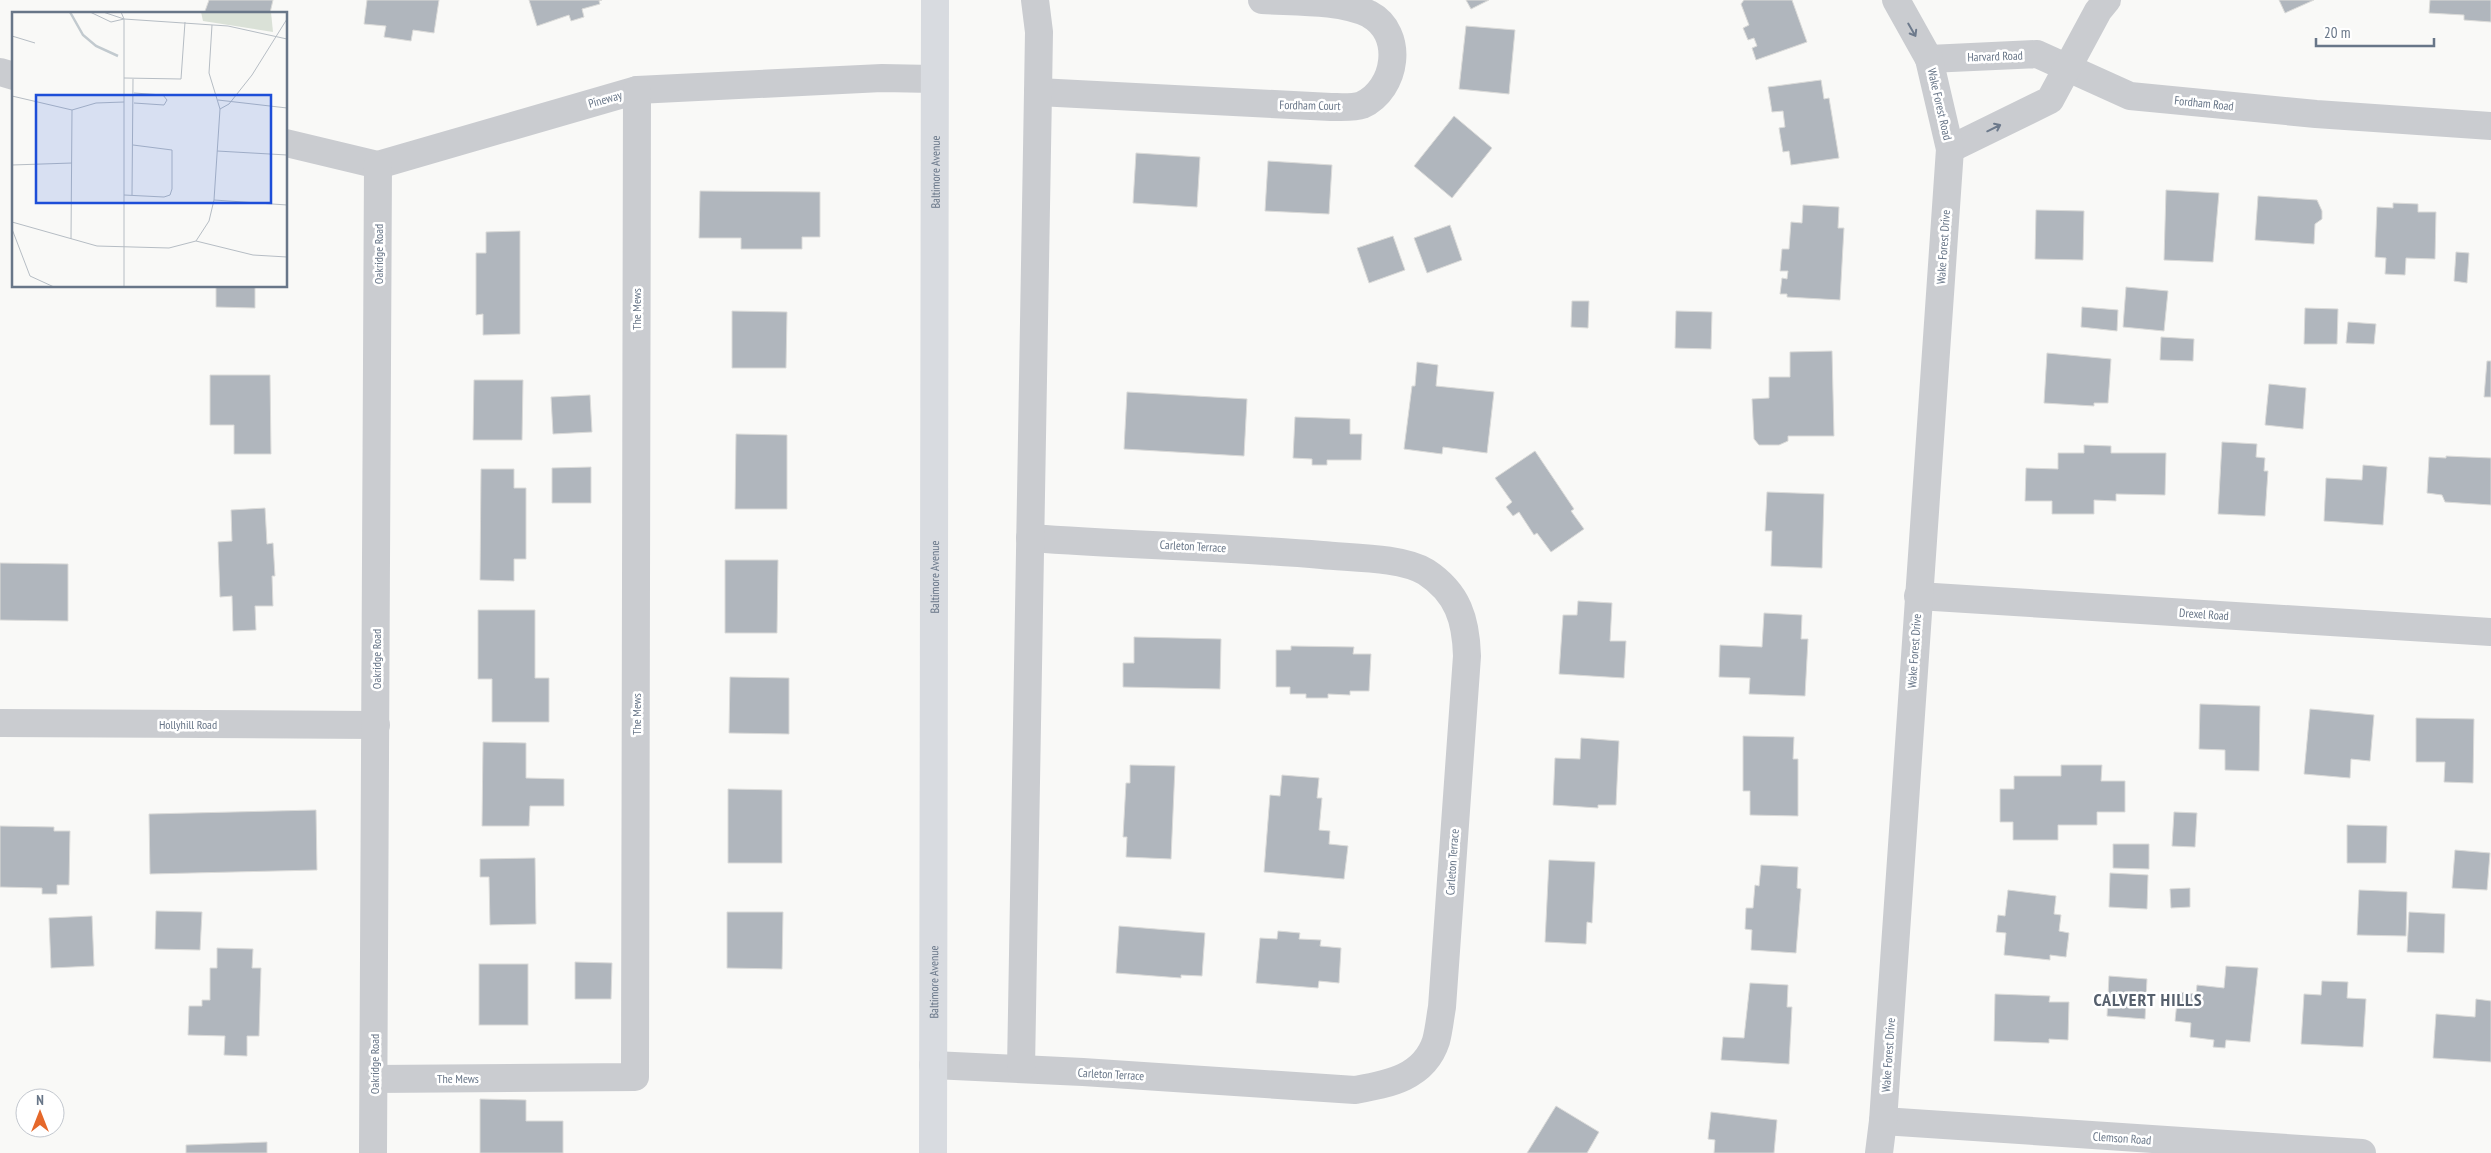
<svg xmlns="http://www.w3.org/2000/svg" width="2491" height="1153" font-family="'PT Sans Narrow',sans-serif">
  <rect width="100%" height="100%" fill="#f9f9f7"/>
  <g fill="#b0b6bd" stroke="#dbdbd9">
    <polygon points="209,0 273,0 270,13 204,14"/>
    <polygon points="367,0 439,0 434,33 413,30 411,41 384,37 386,26 364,24"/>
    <polygon points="529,0 602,0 599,1 600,4 582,9 584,17 571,21 569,15 537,26"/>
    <polygon points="1466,0 1489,0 1471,9"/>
    <polygon points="1744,0 1792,0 1807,42 1756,60 1752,48 1757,46 1754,38 1748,40 1743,28 1749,25 1741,4"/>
    <polygon points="2279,0 2314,0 2285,13"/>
    <polygon points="2430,0 2491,0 2491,22 2464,20 2464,15 2429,13"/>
    <polygon points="1466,26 1515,30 1509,94 1459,89"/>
    <polygon points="1821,80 1824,99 1829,98 1839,158 1791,165 1789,151 1783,152 1779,128 1785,127 1783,111 1772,112 1768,87"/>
    <polygon points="1454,116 1492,148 1452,198 1414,166"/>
    <polygon points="1136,153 1200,157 1197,207 1133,203"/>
    <polygon points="1268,161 1332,165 1329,214 1265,211"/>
    <polygon points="2166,190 2219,193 2213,262 2164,260"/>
    <polygon points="700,191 820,192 820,237 802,237 802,249 741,249 741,238 699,238"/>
    <polygon points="2258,196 2317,200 2322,211 2322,219 2315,224 2314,244 2255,240"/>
    <polygon points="2393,203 2418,204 2418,212 2436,212 2435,259 2406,258 2405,275 2385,274 2386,258 2375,257 2377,207 2393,208"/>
    <polygon points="1803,205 1839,207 1838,228 1844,228 1840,300 1787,297 1787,294 1780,294 1782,278 1787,279 1788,271 1780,271 1782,249 1789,249 1791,222 1802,223"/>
    <polygon points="2036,210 2084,211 2083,260 2035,259"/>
    <polygon points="1450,225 1462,260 1427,273 1414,238"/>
    <polygon points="520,231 520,334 483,335 483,314 476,315 476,253 486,253 486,232"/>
    <polygon points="1393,236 1405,270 1369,283 1357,248"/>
    <polygon points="2456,252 2469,253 2467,283 2454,281"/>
    <polygon points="216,286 255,286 255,308 216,307"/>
    <polygon points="2126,287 2168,291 2164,331 2123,327"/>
    <polygon points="1572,301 1589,301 1588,328 1571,327"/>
    <polygon points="2082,307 2118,310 2117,331 2081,327"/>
    <polygon points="2305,308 2338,309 2337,344 2304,344"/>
    <polygon points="732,311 787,312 786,368 732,368"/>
    <polygon points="1676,311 1712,312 1711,349 1675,348"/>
    <polygon points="2348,322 2376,324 2374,344 2346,343"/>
    <polygon points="2161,337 2194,339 2193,361 2160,360"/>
    <polygon points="1832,351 1834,436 1788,436 1788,441 1779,445 1759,445 1754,439 1752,399 1769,398 1769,377 1790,377 1790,352"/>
    <polygon points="2047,353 2111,359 2108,403 2094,403 2094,406 2044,403"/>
    <polygon points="2487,361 2491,361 2491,397 2484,397"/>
    <polygon points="1417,362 1438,365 1436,386 1494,392 1487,453 1443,447 1442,454 1404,449 1412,386 1415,386"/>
    <polygon points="210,375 270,375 271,454 234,454 234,425 210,425"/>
    <polygon points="474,380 523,380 522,440 473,440"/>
    <polygon points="2269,384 2306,388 2303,429 2265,425"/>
    <polygon points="1127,392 1247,399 1244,456 1124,449"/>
    <polygon points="590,395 592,432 553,434 551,397"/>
    <polygon points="1295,417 1350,419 1350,434 1362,434 1361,460 1327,460 1327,465 1312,465 1312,459 1293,458"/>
    <polygon points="736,434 787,435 787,509 735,509"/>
    <polygon points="2222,442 2257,444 2256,457 2265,458 2264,471 2268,471 2265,516 2218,514"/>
    <polygon points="2084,445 2111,446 2111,453 2166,453 2165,495 2116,494 2116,501 2094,500 2094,514 2052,514 2052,501 2025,501 2026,468 2058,469 2058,453 2084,453"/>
    <polygon points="1535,451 1574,509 1571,511 1584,529 1551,552 1537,533 1534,535 1519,512 1513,516 1506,507 1512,502 1495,478"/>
    <polygon points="2446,456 2491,458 2491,505 2445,502 2442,495 2427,493 2429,457 2446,458"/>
    <polygon points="2363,465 2387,467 2383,525 2324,521 2326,478 2362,480"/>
    <polygon points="591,467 591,503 552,503 552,468"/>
    <polygon points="481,469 514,469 514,488 526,488 526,559 514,559 514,581 480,580"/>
    <polygon points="1767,492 1824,494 1822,568 1771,566 1772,531 1765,531"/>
    <polygon points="265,508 267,544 273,543 275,576 272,576 273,606 255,606 256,630 233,631 232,596 220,597 218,542 232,541 231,510"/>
    <polygon points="725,560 778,560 777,633 725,633"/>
    <polygon points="0,563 68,564 68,621 0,620"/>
    <polygon points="1578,601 1612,603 1610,641 1626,641 1624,678 1559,674 1563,615 1577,615"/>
    <polygon points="478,610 535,610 535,678 549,678 549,722 492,722 492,679 478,679"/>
    <polygon points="1764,613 1802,615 1801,639 1808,639 1805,696 1749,694 1750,678 1719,677 1720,645 1762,647"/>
    <polygon points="1134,637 1221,639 1220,689 1123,687 1123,663 1134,663"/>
    <polygon points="1291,646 1354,647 1353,654 1371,654 1369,691 1350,691 1350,695 1328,694 1328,698 1306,698 1306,694 1290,694 1290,687 1276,687 1276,650 1291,650"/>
    <polygon points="730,677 789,678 789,734 729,733"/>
    <polygon points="2200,704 2260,706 2259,771 2225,770 2225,750 2199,749"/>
    <polygon points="2310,709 2374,715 2370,761 2351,759 2350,778 2304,774"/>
    <polygon points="2416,718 2474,719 2473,783 2444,782 2445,762 2416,762"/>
    <polygon points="1743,736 1794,737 1793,759 1798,759 1798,816 1750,815 1750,791 1743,791"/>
    <polygon points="1581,738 1619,741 1616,805 1598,805 1598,808 1553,805 1555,758 1580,759"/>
    <polygon points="483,742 526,743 526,778 564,779 564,806 530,806 529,826 482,826"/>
    <polygon points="1130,765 1175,766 1171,859 1126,857 1127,837 1123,837 1126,783 1130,783"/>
    <polygon points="2061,765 2102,765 2101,781 2125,781 2125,812 2097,812 2097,825 2058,825 2058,840 2013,840 2013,822 2000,822 2000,789 2014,789 2014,776 2061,776"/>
    <polygon points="1282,775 1319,778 1317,798 1322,798 1319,830 1330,831 1329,844 1348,846 1344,879 1264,872 1270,795 1280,796"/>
    <polygon points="728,789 782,790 782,863 728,863"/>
    <polygon points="316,810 317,870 150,874 149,814"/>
    <polygon points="2174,812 2197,813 2195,847 2172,846"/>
    <polygon points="2347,825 2387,826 2386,863 2347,863"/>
    <polygon points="0,826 54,827 54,831 70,831 69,885 57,885 57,894 42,894 42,888 0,887"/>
    <polygon points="2113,844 2149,844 2149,869 2113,868"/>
    <polygon points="2455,850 2490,853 2487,890 2452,888"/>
    <polygon points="535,858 536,924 490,925 489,877 480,877 480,859"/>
    <polygon points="1549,860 1595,862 1592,923 1587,922 1586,944 1545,942"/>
    <polygon points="1761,865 1798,867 1797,888 1801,889 1796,953 1751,950 1752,930 1745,929 1746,908 1753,908 1755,885 1759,886"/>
    <polygon points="2110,873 2148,875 2147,909 2109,907"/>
    <polygon points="2190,888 2190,907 2171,908 2170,889"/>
    <polygon points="2008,890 2056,896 2054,914 2061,915 2059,931 2069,933 2066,957 2050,955 2050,960 2004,955 2006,933 1996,932 1998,915 2005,916"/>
    <polygon points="2359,890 2407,892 2406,936 2357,935"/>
    <polygon points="156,911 202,912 200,950 155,949"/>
    <polygon points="727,912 783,912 782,969 727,968"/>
    <polygon points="2409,912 2445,914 2444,953 2407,952"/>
    <polygon points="92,916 94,966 51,968 49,918"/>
    <polygon points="1119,926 1205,933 1202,976 1181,975 1181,978 1116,973"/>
    <polygon points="1278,931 1300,933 1299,939 1321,940 1320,946 1341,948 1339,983 1319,981 1318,988 1256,983 1260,938 1277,939"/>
    <polygon points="217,948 253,949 252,968 261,968 259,1036 247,1036 247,1056 224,1055 225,1036 188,1035 189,1006 202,1006 202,1000 210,1000 210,968 217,968"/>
    <polygon points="575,962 612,963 611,999 575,999"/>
    <rect x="479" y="964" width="49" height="61"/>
    <polygon points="2226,966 2258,968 2250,1042 2226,1040 2225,1048 2213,1047 2214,1040 2190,1037 2191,1023 2175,1021 2178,992 2196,994 2197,985 2224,988"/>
    <polygon points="2109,976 2147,979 2145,1019 2107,1016"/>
    <polygon points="2322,981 2348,982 2347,998 2366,999 2363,1047 2301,1044 2304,994 2321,995"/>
    <polygon points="1750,983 1788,985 1787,1007 1792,1007 1789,1064 1721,1060 1723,1037 1744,1038"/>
    <polygon points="1995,994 2050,996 2049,1002 2069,1002 2068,1040 2049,1039 2049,1043 1994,1041"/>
    <polygon points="2476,999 2491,1001 2491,1062 2433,1058 2436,1014 2475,1017"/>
    <polygon points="480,1099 526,1100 526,1121 563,1121 563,1153 480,1153"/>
    <polygon points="1556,1106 1599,1132 1587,1153 1527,1153"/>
    <polygon points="1711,1112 1777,1120 1774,1153 1714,1153 1715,1140 1708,1139"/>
    <polygon points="267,1142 267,1153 186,1153 186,1145"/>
  </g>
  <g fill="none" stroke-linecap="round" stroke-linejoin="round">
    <g stroke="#caccd0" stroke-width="28">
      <polyline points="1929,59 2037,54 2130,96 2316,114 2491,126"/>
      <polyline points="0,72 14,76"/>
      <path d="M 1038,92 L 1331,107 C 1340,107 1354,108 1362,105 C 1397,89 1405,33 1369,14 C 1340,0 1293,2 1262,0"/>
      <polyline points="286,143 378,165 637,90 882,78 934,79"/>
      <polyline points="1950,149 2050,100 2098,11 2107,0"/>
      <polyline points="1918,596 2491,632"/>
      <polyline points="0,723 376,725"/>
      <path d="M 933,1065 L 1083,1072 L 1355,1090 C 1388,1084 1424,1078 1436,1041 C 1439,1030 1440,1018 1442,1007 L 1467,656 C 1466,620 1458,593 1426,572 C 1401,557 1351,558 1322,555 C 1224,547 1127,545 1030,538"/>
      <polyline points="1021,1069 1038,92 1039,32 1035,0"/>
      <polyline points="374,1079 635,1077 637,90"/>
      <polyline points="1883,1121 2362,1153"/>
      <polyline points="373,1153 378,165"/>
      <polyline points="1879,1153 1883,1121 1950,149 1929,59 1896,0"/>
    </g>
    <path stroke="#d8dbe0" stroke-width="28" id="s1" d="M 933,1153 L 935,0"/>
  </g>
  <defs><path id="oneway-shaft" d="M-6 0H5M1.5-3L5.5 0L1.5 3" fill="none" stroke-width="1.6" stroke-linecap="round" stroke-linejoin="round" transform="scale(1.25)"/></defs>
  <g stroke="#6d7a8c">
    <use href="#oneway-shaft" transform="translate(1912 30) rotate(60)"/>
    <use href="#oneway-shaft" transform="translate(1994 128) rotate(-26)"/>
  </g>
  <g text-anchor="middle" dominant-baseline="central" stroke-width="5" stroke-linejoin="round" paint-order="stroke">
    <g font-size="12" fill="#687688" stroke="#fff">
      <text transform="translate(1995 56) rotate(-2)">Harvard Road</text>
      <text transform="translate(605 99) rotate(-16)">Pineway</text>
      <text transform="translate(2204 103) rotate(6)">Fordham Road</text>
      <text transform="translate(1940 104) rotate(77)">Wake Forest Road</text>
      <text transform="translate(1310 105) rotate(1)">Fordham Court</text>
      <text stroke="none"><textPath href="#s1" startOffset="981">Baltimore Avenue</textPath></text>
      <text transform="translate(1943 247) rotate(-86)">Wake Forest Drive</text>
      <text transform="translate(378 254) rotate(-90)">Oakridge Road</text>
      <text transform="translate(636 309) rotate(-90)">The Mews</text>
      <text transform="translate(1193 546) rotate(3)">Carleton Terrace</text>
      <text stroke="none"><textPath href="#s1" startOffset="576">Baltimore Avenue</textPath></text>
      <text transform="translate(2204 614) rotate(4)">Drexel Road</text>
      <text transform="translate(1914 651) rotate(-86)">Wake Forest Drive</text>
      <text transform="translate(376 659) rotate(-90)">Oakridge Road</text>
      <text transform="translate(636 714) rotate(-90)">The Mews</text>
      <text x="188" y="724">Hollyhill Road</text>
      <text transform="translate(1452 862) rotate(-86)">Carleton Terrace</text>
      <text stroke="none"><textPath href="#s1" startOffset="171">Baltimore Avenue</textPath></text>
      <text transform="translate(1888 1055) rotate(-86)">Wake Forest Drive</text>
      <text transform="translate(374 1064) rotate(-90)">Oakridge Road</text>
      <text transform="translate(1111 1074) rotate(3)">Carleton Terrace</text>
      <text x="458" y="1078">The Mews</text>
      <text transform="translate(2122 1138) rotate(4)">Clemson Road</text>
    </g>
    <g font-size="18" font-weight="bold" letter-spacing="1" fill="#56606d" stroke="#fff">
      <text x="2148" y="999">CALVERT HILLS</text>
    </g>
  </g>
  <g transform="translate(12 12)">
    <rect width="275" height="275" fill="#f9f9f7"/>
    <path d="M 189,0 L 259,0 L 261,20 L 191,9 Z" fill="#dae1d7"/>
    <path fill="none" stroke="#c2cacf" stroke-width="2.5" d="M 58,0 L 71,23 L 84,34 L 106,44"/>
    <path fill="none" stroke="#b6bdc4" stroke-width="1" d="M 78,0 L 99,10 L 112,7M 91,0 L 112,7 L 216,14 L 275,27M 109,0 L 112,7 L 112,275M 0,24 L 23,31M 112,66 L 169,67 L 173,10M 122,81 L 151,83 L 155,88 L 152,93 L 122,91M 0,84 L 60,98 L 84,91 L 112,90M 206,88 L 275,96M 208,97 L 217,92 L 240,63 L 275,7M 205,139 L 275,143M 0,153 L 60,151M 112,183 L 152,185 L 158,183 L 160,177 L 160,138 L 121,133M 120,183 L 121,67M 202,188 L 275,193M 0,210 L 85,234 L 157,236 L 184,229 L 241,243 L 275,245M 0,217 L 18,264 L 42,275M 59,227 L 60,98M 184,229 L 197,209 L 202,188 L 208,97 L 197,61 L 200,13"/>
    <path fill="#1d4ed8" fill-opacity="0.15" stroke="#1d4ed8" stroke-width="2.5" d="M 24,83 L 259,83 L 259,191 L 24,191 Z"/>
    <rect width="275" height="275" fill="none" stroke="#687688" stroke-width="2.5"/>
  </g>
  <g transform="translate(40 1113)"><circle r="24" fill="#ffffff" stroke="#c3c8cf"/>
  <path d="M0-4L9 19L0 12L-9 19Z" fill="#e5682a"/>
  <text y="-8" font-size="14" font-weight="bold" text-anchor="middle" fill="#687688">N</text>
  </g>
  <path d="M2316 38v8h118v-8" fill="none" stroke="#687688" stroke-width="2.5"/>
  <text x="2324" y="38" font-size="15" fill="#687688" stroke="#ffffff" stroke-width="4" paint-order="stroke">20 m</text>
</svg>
